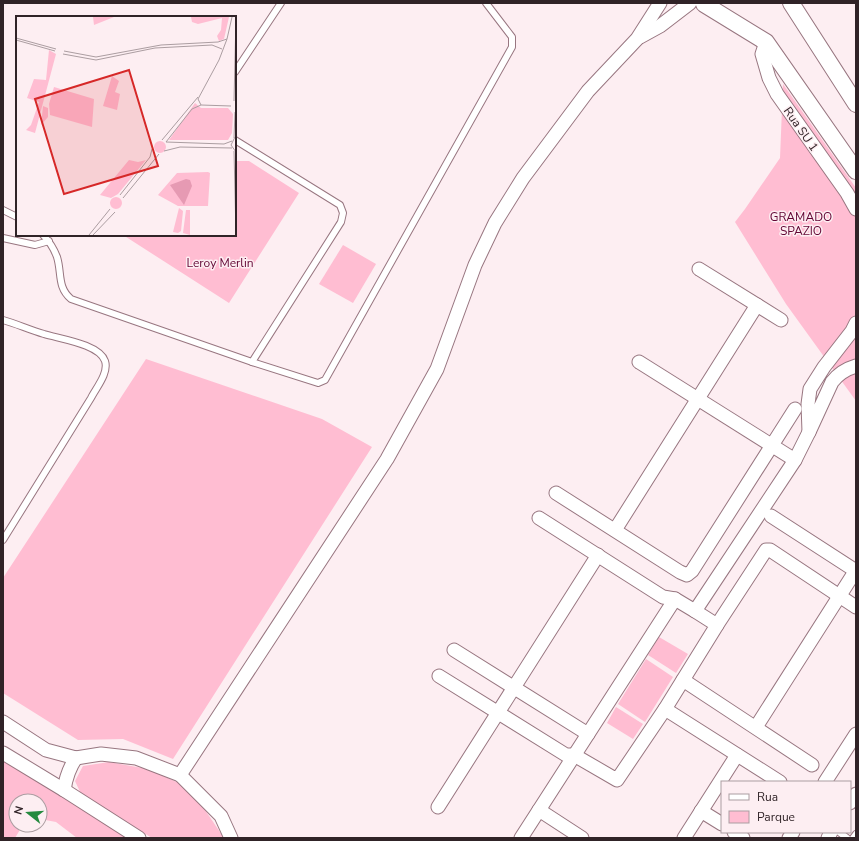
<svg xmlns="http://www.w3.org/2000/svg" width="859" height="841" font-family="'Nunito Sans',sans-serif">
  <rect width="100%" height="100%" fill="#fdeef2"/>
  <g fill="#ffbdd2">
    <polygon points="783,84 856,188 856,401 786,304 735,222 745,209 780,158"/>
    <polygon points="235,161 249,161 299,193 229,303 123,235 235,235"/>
    <polygon points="343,245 376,264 353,303 319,284"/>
    <polygon points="146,359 322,419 372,447 173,759 123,739 78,740 3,693 3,578"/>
    <polygon points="659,637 688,654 676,673 648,655"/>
    <polygon points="646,659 673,677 645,722 618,704"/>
    <polygon points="616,707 643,724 633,739 607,723"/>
    <polygon points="3,753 139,838 77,838 56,822 40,819 40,801 16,801 16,825 25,825 21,828 15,838 3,838"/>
    <polygon points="109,762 148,769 179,783 201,804 224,838 152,838 81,794 75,781 83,766"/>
  </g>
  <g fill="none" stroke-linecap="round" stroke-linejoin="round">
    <g stroke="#987680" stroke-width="8">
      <g id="service">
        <polyline points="235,72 281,3"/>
        <polyline points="235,140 340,205 343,213 341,222 252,362"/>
        <polyline points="3,210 17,217"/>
        <path d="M 43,235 C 49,241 54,249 57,257 C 62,273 57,287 71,299 L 252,362 L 318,383 L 325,380 L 512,47 L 512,37 L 486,3"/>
        <polyline points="3,238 35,245 49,241"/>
        <path d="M 3,320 C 17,324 30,330 44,334 C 60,339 99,344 105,361 C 109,373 96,388 91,398 L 3,540"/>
        <polyline points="839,832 847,838"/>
        <polyline points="853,838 856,834"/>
      </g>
    </g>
    <g stroke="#987680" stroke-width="15">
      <g id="minor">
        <polyline points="640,37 660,26 690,3"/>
        <polyline points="766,42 762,54 769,78 777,94 847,193 856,209"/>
        <polyline points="699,269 781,320"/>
        <path d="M 856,323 L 852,331 L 824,367 L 810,389 L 808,404 L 809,432 L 832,382 C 838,374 846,369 856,366"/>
        <polyline points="639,362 795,460"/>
        <polyline points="556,493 680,572 687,575 692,571 795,409"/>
        <polyline points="771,516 856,571"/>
        <polyline points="539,518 663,597 675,599 695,611"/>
        <polyline points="615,530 757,305"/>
        <polyline points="717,625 766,550 770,550 856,607"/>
        <polyline points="454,650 588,734"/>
        <polyline points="439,676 566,755 574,755 617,780 665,709 717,625 695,611 795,460 809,432"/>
        <polyline points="683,680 812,765"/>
        <polyline points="665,709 780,782"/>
        <polyline points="3,722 46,750 76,758 101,754 136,758 180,775 221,816 231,838"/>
        <polyline points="756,727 856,570"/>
        <polyline points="3,753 64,790 139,838"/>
        <polyline points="180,775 387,459 437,369 475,265 495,223 523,178 588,91 637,39 660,3"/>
        <polyline points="825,782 856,734"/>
        <path d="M 64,790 C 66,777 69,768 76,758"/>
        <polyline points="850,803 856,794"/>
        <polyline points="438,807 598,555"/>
        <polyline points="539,810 582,838"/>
        <polyline points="701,811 722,824"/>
        <polyline points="734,832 743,838"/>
        <polyline points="521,838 675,599"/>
        <polyline points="684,838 737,755"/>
        <polyline points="789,838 793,832"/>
        <polyline points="828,838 831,832"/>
      </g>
    </g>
    <g stroke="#987680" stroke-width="18">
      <g id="tertiary">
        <polyline points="791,3 856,104"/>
        <polyline points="704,4 766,42 856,171"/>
      </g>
    </g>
    <use href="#service" stroke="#fff" stroke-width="6"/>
    <use href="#minor" stroke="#fff" stroke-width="13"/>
    <use href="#tertiary" stroke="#fff" stroke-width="16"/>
  </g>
  <g text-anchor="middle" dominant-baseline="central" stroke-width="3" stroke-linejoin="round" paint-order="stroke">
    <g font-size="12" fill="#302327" stroke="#fdeef2">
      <text transform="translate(801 129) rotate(55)">Rua SU 1</text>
    </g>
    <g font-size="12" fill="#610433" stroke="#fdeef2">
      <text x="801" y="217">GRAMADO<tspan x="801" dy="14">SPAZIO</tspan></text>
      <text x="220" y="263">Leroy Merlin</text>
    </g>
  </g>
  <g transform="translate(16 16)">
    <rect width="220" height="220" fill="#fdeef2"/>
    <path d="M 77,1 L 98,1 L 78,9 ZM 175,1 L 213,1 L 208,23 L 203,25 L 201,20 L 205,14 L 206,2 L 182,8 L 176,6 ZM 33,34 L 40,38 L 19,117 L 10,114 L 15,109 L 23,86 L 11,82 L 18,63 L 30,64 ZM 96,60 L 103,65 L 99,76 L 104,78 L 101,94 L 87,90 ZM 38,71 L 78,83 L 76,111 L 34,99 L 33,88 ZM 179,87 L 185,92 L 212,92 L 217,98 L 216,117 L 212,124 L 153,124 ZM 27,90 L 32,92 L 32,101 L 25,109 ZM138 131a6 6 0 1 1 12 0a6 6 0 1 1-12 0ZM 113,144 L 122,146 L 130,144 L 102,178 L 95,182 L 84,179 ZM 192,156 L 194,157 L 192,190 L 162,190 L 142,179 L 161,157 ZM94 187a6 6 0 1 1 12 0a6 6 0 1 1-12 0ZM 163,192 L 167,195 L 165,215 L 162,217 L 157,216 ZM 170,194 L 174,194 L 174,219 L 167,217 Z" fill="#ffbdd2"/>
    <path d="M 170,163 L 174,164 L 176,170 L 168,189 L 154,169 Z" fill="#e69ab3"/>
    <path fill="none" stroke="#ab9da1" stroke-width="1" d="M 0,22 L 40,33M 0,24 L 39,35M 48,35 L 80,41 L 145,29 L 202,26 L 211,23M 47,38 L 80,44 L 139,32 L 196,29 L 206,33M 218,85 L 220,1M 215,90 L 185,89 L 182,83 L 203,44 L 211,23 L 216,1M 219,121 L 215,129 L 220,136M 218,122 L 219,96M 146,124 L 182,81M 150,126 L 208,128 L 216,125M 150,126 L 176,93 L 185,89M 148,135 L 164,131 L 216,132M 218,135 L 220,219M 104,179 L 134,141 L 136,133M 107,182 L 143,138M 73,219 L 94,193M 77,219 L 99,196"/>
    <path fill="#d62828" fill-opacity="0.15" stroke="#d62828" stroke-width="2" d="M 113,54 L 142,150 L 48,178 L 19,83 Z"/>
    <rect width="220" height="220" fill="none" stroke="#302327" stroke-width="2"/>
  </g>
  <rect width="859" height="841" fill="none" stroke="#302327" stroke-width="8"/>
  <rect x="721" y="781" width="130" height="52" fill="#fdeef2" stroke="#ab9da1"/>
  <rect x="729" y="794" width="20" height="6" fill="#ffffff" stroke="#ab9da1"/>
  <text x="757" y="801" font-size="12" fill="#302327">Rua</text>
  <rect x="729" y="811" width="20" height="12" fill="#ffbdd2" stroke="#ab9da1"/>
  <text x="757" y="821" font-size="12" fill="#302327">Parque</text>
  <g transform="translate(28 813) rotate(287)"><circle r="19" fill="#fdeef2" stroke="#ab9da1"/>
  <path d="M0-3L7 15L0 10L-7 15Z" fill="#258a3f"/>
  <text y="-6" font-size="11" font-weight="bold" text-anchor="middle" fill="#302327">N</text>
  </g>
</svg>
